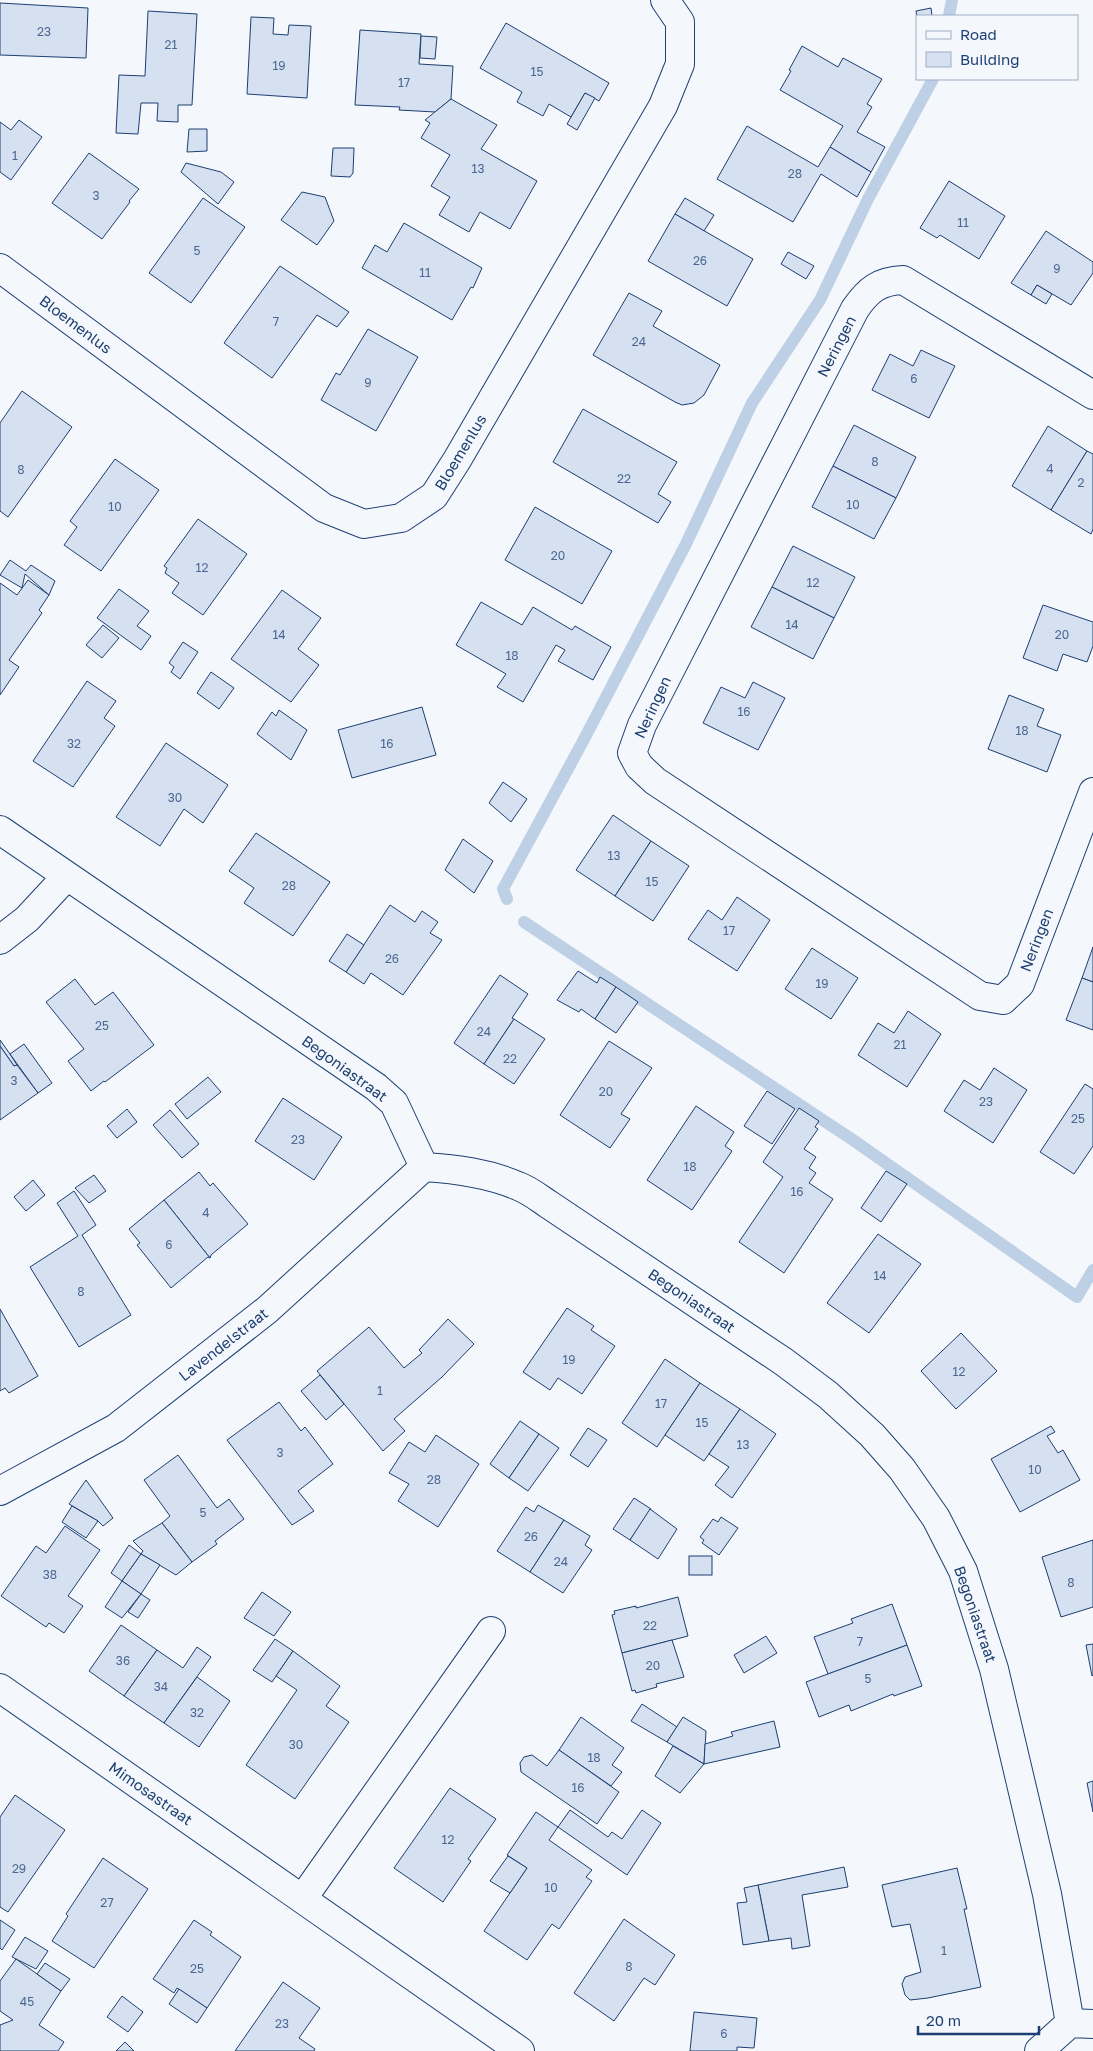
<svg xmlns="http://www.w3.org/2000/svg" width="1093" height="2051" font-family="'Golos Text',sans-serif">
  <rect width="100%" height="100%" fill="#f4f7fb"/>
  <g fill="none" stroke-linecap="round" stroke-linejoin="round">
    <g stroke="#bed0e5" stroke-width="12">
      <polyline points="949,16 952,0"/>
      <polyline points="507,899 503,889 582,743 686,544 752,403 820,300 868,199 933,79"/>
      <polyline points="524,922 853,1140 1077,1297 1093,1270"/>
    </g>
  </g>
  <g fill="#d5e0f0" stroke="#1d3f73">
    <polygon points="0,3 88,8 86,58 0,55"/>
    <polygon points="931,8 932,16 917,17 916,11"/>
    <polygon points="148,11 197,14 192,105 178,105 178,122 157,121 158,103 141,103 138,134 116,133 119,75 145,76"/>
    <polygon points="251,17 274,18 273,34 288,35 289,25 311,26 307,98 247,94"/>
    <polygon points="506,23 609,83 599,101 585,93 571,117 549,104 543,116 517,102 522,92 480,68"/>
    <polygon points="360,30 421,34 419,64 453,66 451,99 435,112 399,110 400,107 355,105"/>
    <polygon points="421,36 437,37 435,59 420,58"/>
    <polygon points="802,46 838,67 843,58 882,79 867,104 872,107 857,132 885,147 871,172 830,147 843,126 780,90 791,71 789,70"/>
    <polygon points="585,93 595,98 577,130 567,124"/>
    <polygon points="451,99 497,125 481,149 537,181 510,229 480,212 469,232 439,215 450,197 431,186 450,155 421,138 430,123 425,120"/>
    <polygon points="19,120 42,137 11,180 0,172 0,122 11,130"/>
    <polygon points="747,126 818,167 830,147 871,172 857,197 821,174 793,222 717,179"/>
    <polygon points="189,129 207,129 207,151 187,152"/>
    <polygon points="333,148 354,148 353,173 350,177 331,176"/>
    <polygon points="89,153 139,189 129,201 130,202 102,239 52,203"/>
    <polygon points="186,163 221,172 234,182 218,204 181,172"/>
    <polygon points="949,181 1005,216 979,259 940,235 937,238 920,228"/>
    <polygon points="302,192 325,197 334,221 317,245 281,220"/>
    <polygon points="203,198 245,227 191,303 149,273"/>
    <polygon points="685,198 714,215 704,231 675,214"/>
    <polygon points="675,214 753,259 727,306 648,261"/>
    <polygon points="404,223 482,268 473,288 471,287 452,320 362,268 375,245 387,252"/>
    <polygon points="1046,231 1093,262 1093,273 1071,305 1037,285 1031,295 1011,283"/>
    <polygon points="788,252 814,266 806,279 781,264"/>
    <polygon points="280,266 349,312 337,327 317,315 272,378 224,343"/>
    <polygon points="1037,285 1052,294 1046,304 1031,295"/>
    <polygon points="629,293 662,311 653,326 720,365 704,395 694,403 682,405 675,402 593,355"/>
    <polygon points="368,329 418,357 376,431 321,400 336,373 340,375"/>
    <polygon points="921,350 955,366 929,418 872,390 890,354 913,366"/>
    <polygon points="22,391 72,427 8,517 0,511 0,423"/>
    <polygon points="583,409 677,462 658,494 671,502 658,523 553,462"/>
    <polygon points="854,425 916,457 896,498 833,466"/>
    <polygon points="1048,426 1087,451 1051,510 1012,486"/>
    <polygon points="1087,451 1093,454 1093,529 1091,534 1051,510"/>
    <polygon points="115,459 159,490 101,571 64,545 77,527 70,521"/>
    <polygon points="833,466 896,498 874,539 812,507"/>
    <polygon points="535,507 612,551 582,604 505,560"/>
    <polygon points="198,519 247,554 203,615 172,593 179,583 165,573 167,568 164,566"/>
    <polygon points="793,546 855,577 834,618 772,587"/>
    <polygon points="10,560 26,571 31,565 55,581 49,595 25,574 22,588 0,575"/>
    <polygon points="28,580 49,595 39,610 42,613 9,660 19,667 0,695 0,583 17,595"/>
    <polygon points="772,587 834,618 813,659 751,627"/>
    <polygon points="119,589 149,611 137,626 151,636 141,650 97,618"/>
    <polygon points="282,590 321,618 298,649 319,665 291,702 231,659"/>
    <polygon points="481,602 522,625 533,607 572,630 575,626 611,647 593,680 558,661 565,650 556,645 523,702 497,687 506,674 456,645"/>
    <polygon points="1043,605 1093,622 1093,646 1087,662 1063,654 1057,671 1023,658"/>
    <polygon points="103,625 119,638 102,658 86,645"/>
    <polygon points="183,642 198,652 180,679 171,672 174,667 169,663"/>
    <polygon points="211,672 234,688 219,709 197,693"/>
    <polygon points="87,681 116,701 104,718 115,726 73,787 33,761"/>
    <polygon points="753,682 785,698 758,750 703,723 721,687 745,698"/>
    <polygon points="1009,695 1044,709 1037,726 1061,735 1047,772 988,749"/>
    <polygon points="422,707 436,755 352,778 338,730"/>
    <polygon points="279,710 307,730 291,760 257,734 272,712 276,716"/>
    <polygon points="166,743 228,785 203,823 184,809 160,846 116,817"/>
    <polygon points="503,782 527,799 511,822 489,803"/>
    <polygon points="613,815 651,841 615,896 576,870"/>
    <polygon points="256,833 330,882 293,936 244,903 254,888 229,871"/>
    <polygon points="463,839 493,861 474,893 445,870"/>
    <polygon points="651,841 689,866 653,921 615,896"/>
    <polygon points="737,897 770,920 737,971 688,939 708,910 722,920"/>
    <polygon points="390,905 415,922 422,911 438,922 430,933 442,940 403,995 371,973 364,984 346,972"/>
    <polygon points="347,934 364,945 346,972 329,961"/>
    <polygon points="1093,947 1093,982 1082,978"/>
    <polygon points="812,948 858,978 831,1019 785,989"/>
    <polygon points="578,971 597,983 600,977 616,987 595,1019 581,1009 579,1012 557,1000"/>
    <polygon points="500,975 528,994 512,1018 514,1019 484,1064 454,1043"/>
    <polygon points="1082,978 1093,982 1093,1030 1066,1020"/>
    <polygon points="75,979 95,1005 113,992 154,1045 105,1082 104,1081 91,1091 68,1061 84,1049 46,1002"/>
    <polygon points="616,987 638,1002 616,1033 595,1019"/>
    <polygon points="908,1011 941,1034 907,1087 858,1055 878,1023 894,1033"/>
    <polygon points="514,1019 545,1039 514,1084 484,1064"/>
    <polygon points="0,1040 10,1054 17,1065 14,1066 0,1046"/>
    <polygon points="609,1041 652,1068 621,1114 630,1119 610,1148 560,1115"/>
    <polygon points="24,1044 52,1083 38,1093 10,1054"/>
    <polygon points="0,1046 14,1066 17,1065 38,1093 0,1120"/>
    <polygon points="994,1068 1027,1090 993,1143 944,1111 964,1080 980,1090"/>
    <polygon points="208,1077 221,1092 187,1119 175,1104"/>
    <polygon points="1085,1084 1093,1089 1093,1146 1074,1174 1040,1152"/>
    <polygon points="767,1091 795,1109 772,1144 744,1126"/>
    <polygon points="283,1098 342,1137 314,1180 255,1141"/>
    <polygon points="696,1106 734,1132 725,1146 732,1151 692,1210 647,1180"/>
    <polygon points="799,1108 819,1121 815,1127 818,1129 804,1149 816,1157 809,1168 816,1173 809,1183 833,1199 784,1273 739,1242 783,1177 763,1162"/>
    <polygon points="127,1109 137,1122 117,1138 107,1126"/>
    <polygon points="170,1110 199,1144 182,1158 153,1125"/>
    <polygon points="886,1171 907,1184 881,1222 861,1208"/>
    <polygon points="199,1172 210,1186 213,1183 248,1224 211,1255 210,1258 164,1200"/>
    <polygon points="94,1175 106,1191 89,1203 75,1188"/>
    <polygon points="33,1180 45,1195 26,1211 14,1197"/>
    <polygon points="74,1191 96,1225 82,1235 131,1315 79,1347 30,1267 78,1236 57,1203"/>
    <polygon points="164,1200 210,1258 208,1257 171,1288 137,1245 140,1243 129,1229"/>
    <polygon points="878,1234 921,1264 869,1333 827,1303"/>
    <polygon points="567,1308 594,1326 591,1330 615,1346 582,1394 558,1378 550,1390 523,1372"/>
    <polygon points="0,1309 38,1376 9,1393 5,1388 0,1391"/>
    <polygon points="448,1319 474,1344 442,1377 394,1419 405,1431 383,1451 317,1371 369,1327 404,1368 422,1353 419,1350"/>
    <polygon points="961,1333 997,1371 956,1409 921,1371"/>
    <polygon points="665,1359 700,1383 657,1447 622,1423"/>
    <polygon points="320,1375 344,1404 326,1420 301,1391"/>
    <polygon points="700,1383 740,1409 704,1461 665,1435"/>
    <polygon points="279,1402 301,1431 305,1427 333,1464 298,1491 314,1511 292,1525 227,1440"/>
    <polygon points="740,1409 776,1434 732,1498 715,1485 729,1467 709,1454"/>
    <polygon points="520,1421 539,1434 509,1478 490,1464"/>
    <polygon points="1051,1426 1055,1432 1047,1436 1058,1453 1063,1450 1080,1480 1020,1512 991,1459"/>
    <polygon points="588,1428 607,1440 588,1467 570,1455"/>
    <polygon points="539,1434 559,1448 528,1491 509,1478"/>
    <polygon points="436,1435 479,1464 438,1527 398,1501 409,1484 389,1473 409,1442 425,1452"/>
    <polygon points="178,1455 217,1508 229,1499 244,1519 215,1541 217,1544 192,1562 162,1523 170,1516 144,1480"/>
    <polygon points="86,1480 113,1518 103,1526 98,1521 69,1504"/>
    <polygon points="634,1498 651,1509 630,1540 613,1529"/>
    <polygon points="538,1505 564,1520 530,1572 497,1551 526,1507 534,1512"/>
    <polygon points="72,1506 98,1521 86,1538 62,1522"/>
    <polygon points="650,1509 677,1529 658,1559 630,1540"/>
    <polygon points="721,1517 738,1528 719,1555 702,1543 704,1540 700,1537 713,1519 718,1522"/>
    <polygon points="564,1520 590,1536 585,1545 592,1550 563,1593 530,1572"/>
    <polygon points="162,1523 192,1562 176,1575 141,1554 143,1551 133,1541"/>
    <polygon points="65,1526 100,1550 68,1596 83,1606 64,1633 49,1623 46,1627 1,1596 36,1546 46,1553"/>
    <polygon points="1093,1540 1093,1607 1061,1617 1042,1557"/>
    <polygon points="129,1545 141,1554 122,1581 111,1573"/>
    <polygon points="141,1554 160,1565 141,1594 122,1581"/>
    <rect x="689" y="1556" width="23" height="19"/>
    <polygon points="122,1581 141,1594 122,1618 105,1607"/>
    <polygon points="262,1592 291,1612 274,1636 244,1618"/>
    <polygon points="141,1594 150,1600 138,1618 128,1612"/>
    <polygon points="678,1597 688,1636 622,1653 612,1615 615,1614 614,1611 636,1606 636,1608"/>
    <polygon points="892,1604 907,1645 828,1674 814,1637 853,1623 851,1619"/>
    <polygon points="121,1625 157,1650 124,1696 89,1671"/>
    <polygon points="766,1636 777,1653 744,1673 734,1655"/>
    <polygon points="275,1639 293,1651 272,1682 253,1670"/>
    <polygon points="672,1640 684,1677 656,1684 657,1687 636,1693 635,1690 632,1691 622,1653"/>
    <polygon points="1093,1644 1093,1675 1092,1676 1086,1645"/>
    <polygon points="907,1645 922,1686 894,1696 893,1694 851,1711 849,1705 819,1717 806,1682"/>
    <polygon points="197,1647 211,1657 164,1723 124,1696 157,1650 183,1668"/>
    <polygon points="293,1651 340,1686 326,1706 349,1722 295,1799 246,1765 297,1690 276,1676"/>
    <polygon points="197,1677 230,1701 199,1747 164,1723"/>
    <polygon points="642,1704 677,1727 667,1742 631,1721"/>
    <polygon points="581,1717 624,1748 612,1765 622,1772 611,1786 559,1750"/>
    <polygon points="683,1717 706,1731 704,1764 667,1742"/>
    <polygon points="774,1721 780,1747 704,1764 705,1744 733,1736 731,1732"/>
    <polygon points="673,1746 704,1764 680,1793 655,1776"/>
    <polygon points="559,1750 619,1792 597,1824 521,1772 520,1763 524,1757 532,1755 547,1766"/>
    <polygon points="1093,1781 1093,1812 1087,1783"/>
    <polygon points="450,1788 496,1819 468,1859 471,1861 443,1902 394,1868"/>
    <polygon points="15,1795 65,1830 8,1912 0,1907 0,1817"/>
    <polygon points="570,1810 608,1837 612,1832 622,1839 642,1810 661,1823 627,1875 558,1827"/>
    <polygon points="536,1812 558,1827 549,1840 592,1870 586,1877 592,1881 559,1929 552,1924 527,1960 484,1931 527,1868 507,1855"/>
    <polygon points="508,1856 527,1868 510,1893 490,1881"/>
    <polygon points="103,1858 148,1889 94,1968 52,1941 68,1916 66,1914"/>
    <polygon points="844,1867 848,1887 802,1895 810,1946 792,1949 791,1938 769,1941 758,1885"/>
    <polygon points="957,1868 967,1909 964,1909 981,1987 928,1998 910,2000 905,1995 902,1984 905,1977 921,1972 910,1924 892,1927 882,1885"/>
    <polygon points="758,1885 769,1941 743,1945 737,1903 747,1902 744,1888"/>
    <polygon points="624,1919 675,1955 655,1985 644,1978 614,2021 574,1993"/>
    <polygon points="0,1920 15,1930 2,1950 0,1948"/>
    <polygon points="194,1920 212,1932 210,1935 241,1957 207,2008 177,1988 174,1993 153,1979"/>
    <polygon points="25,1937 48,1951 36,1969 12,1957"/>
    <polygon points="16,1959 61,1991 39,2025 64,2042 58,2051 0,2051 0,2025 13,2020 0,2011 0,1981"/>
    <polygon points="45,1963 70,1979 61,1991 37,1974"/>
    <polygon points="283,1982 320,2008 299,2038 315,2049 314,2051 235,2051"/>
    <polygon points="179,1989 207,2008 197,2023 169,2004"/>
    <polygon points="122,1996 143,2012 128,2032 107,2017"/>
    <polygon points="694,2012 757,2018 754,2048 737,2047 737,2051 690,2051"/>
    <polygon points="125,2042 134,2051 116,2051"/>
  </g>
  <g fill="none" stroke-linecap="round" stroke-linejoin="round">
    <g stroke="#1d3f73" stroke-width="30">
      <g id="street">
        <polyline points="0,268 324,508 364,524 401,518 434,496 457,460 663,106 680,64 680,22 665,0"/>
        <path d="M 1093,395 L 903,280 C 879,281 868,290 855,309 L 642,725 L 632,753 L 639,766 L 655,781 L 980,996 L 1003,1000 L 1020,984 L 1093,792"/>
        <path d="M 0,830 L 376,1087 L 394,1103 L 424,1167 C 456,1169 488,1173 518,1186 C 529,1190 539,1198 548,1204 L 784,1362 L 828,1395 L 872,1435 L 902,1469 L 936,1518 L 963,1571 L 994,1669 L 1047,1894 L 1070,2023"/>
        <polyline points="0,940 27,919 66,877"/>
        <polyline points="0,1491 116,1428 267,1310 424,1167"/>
        <polyline points="0,1688 520,2051"/>
        <polyline points="303,1898 491,1631"/>
        <polyline points="1039,2051 1070,2023 1093,2024"/>
      </g>
    </g>
    <use href="#street" stroke="#f4f7fb" stroke-width="28"/>
  </g>
  <g text-anchor="middle" dominant-baseline="central" stroke-width="4" stroke-linejoin="round" paint-order="stroke">
    <g font-size="12" fill="#4b6792">
      <text x="44" y="31">23</text>
      <text x="171" y="44">21</text>
      <text x="279" y="65">19</text>
      <text x="537" y="71">15</text>
      <text x="404" y="82">17</text>
      <text x="15" y="155">1</text>
      <text x="478" y="168">13</text>
      <text x="795" y="173">28</text>
      <text x="96" y="195">3</text>
      <text x="963" y="222">11</text>
      <text x="197" y="250">5</text>
      <text x="700" y="260">26</text>
      <text x="1057" y="268">9</text>
      <text x="425" y="272">11</text>
      <text x="276" y="321">7</text>
      <text x="639" y="341">24</text>
      <text x="914" y="378">6</text>
      <text x="368" y="382">9</text>
      <text x="875" y="461">8</text>
      <text x="1050" y="468">4</text>
      <text x="21" y="469">8</text>
      <text x="624" y="478">22</text>
      <text x="1081" y="482">2</text>
      <text x="853" y="504">10</text>
      <text x="115" y="506">10</text>
      <text x="558" y="555">20</text>
      <text x="202" y="567">12</text>
      <text x="813" y="582">12</text>
      <text x="792" y="624">14</text>
      <text x="279" y="634">14</text>
      <text x="1062" y="634">20</text>
      <text x="512" y="655">18</text>
      <text x="744" y="711">16</text>
      <text x="1022" y="730">18</text>
      <text x="74" y="743">32</text>
      <text x="387" y="743">16</text>
      <text x="175" y="797">30</text>
      <text x="614" y="855">13</text>
      <text x="652" y="881">15</text>
      <text x="289" y="885">28</text>
      <text x="729" y="930">17</text>
      <text x="392" y="958">26</text>
      <text x="822" y="983">19</text>
      <text x="102" y="1025">25</text>
      <text x="484" y="1031">24</text>
      <text x="900" y="1044">21</text>
      <text x="510" y="1058">22</text>
      <text x="14" y="1080">3</text>
      <text x="606" y="1091">20</text>
      <text x="986" y="1101">23</text>
      <text x="1078" y="1118">25</text>
      <text x="298" y="1139">23</text>
      <text x="690" y="1166">18</text>
      <text x="797" y="1191">16</text>
      <text x="206" y="1212">4</text>
      <text x="169" y="1244">6</text>
      <text x="880" y="1275">14</text>
      <text x="81" y="1291">8</text>
      <text x="569" y="1359">19</text>
      <text x="959" y="1371">12</text>
      <text x="380" y="1390">1</text>
      <text x="661" y="1403">17</text>
      <text x="702" y="1422">15</text>
      <text x="743" y="1444">13</text>
      <text x="280" y="1452">3</text>
      <text x="1035" y="1469">10</text>
      <text x="434" y="1479">28</text>
      <text x="203" y="1512">5</text>
      <text x="531" y="1536">26</text>
      <text x="561" y="1561">24</text>
      <text x="50" y="1574">38</text>
      <text x="1071" y="1582">8</text>
      <text x="650" y="1625">22</text>
      <text x="860" y="1641">7</text>
      <text x="123" y="1660">36</text>
      <text x="653" y="1665">20</text>
      <text x="868" y="1678">5</text>
      <text x="161" y="1686">34</text>
      <text x="197" y="1712">32</text>
      <text x="296" y="1744">30</text>
      <text x="594" y="1757">18</text>
      <text x="578" y="1787">16</text>
      <text x="448" y="1839">12</text>
      <text x="19" y="1868">29</text>
      <text x="551" y="1887">10</text>
      <text x="107" y="1902">27</text>
      <text x="944" y="1950">1</text>
      <text x="629" y="1966">8</text>
      <text x="197" y="1968">25</text>
      <text x="27" y="2001">45</text>
      <text x="282" y="2023">23</text>
      <text x="724" y="2033">6</text>
    </g>
    <g font-size="15" fill="#1d3f73" stroke="#f4f7fb">
      <text transform="translate(76 324) rotate(37)">Bloemenlus</text>
      <text transform="translate(836 346) rotate(-63)">Neringen</text>
      <text transform="translate(460 452) rotate(-59)">Bloemenlus</text>
      <text transform="translate(652 707) rotate(-65)">Neringen</text>
      <text transform="translate(1036 940) rotate(-69)">Neringen</text>
      <text transform="translate(345 1068) rotate(36)">Begoniastraat</text>
      <text transform="translate(692 1300) rotate(34)">Begoniastraat</text>
      <text transform="translate(223 1344) rotate(-38)">Lavendelstraat</text>
      <text transform="translate(976 1614) rotate(71)">Begoniastraat</text>
      <text transform="translate(151 1793) rotate(35)">Mimosastraat</text>
    </g>
  </g>
  <rect x="916" y="15" width="162" height="65" fill="#f4f7fb" stroke="#9eadc5"/>
  <rect x="926" y="31" width="25" height="8" fill="#f4f7fb" stroke="#9eadc5"/>
  <text x="960" y="40" font-size="15" fill="#1d3f73">Road</text>
  <rect x="926" y="52" width="25" height="15" fill="#d5e0f0" stroke="#9eadc5"/>
  <text x="960" y="65" font-size="15" fill="#1d3f73">Building</text>
  <path d="M918 2026v8h121v-8" fill="none" stroke="#1d3f73" stroke-width="2.5"/>
  <text x="926" y="2026" font-size="15" fill="#1d3f73" stroke="#f4f7fb" stroke-width="4" paint-order="stroke">20 m</text>
</svg>
